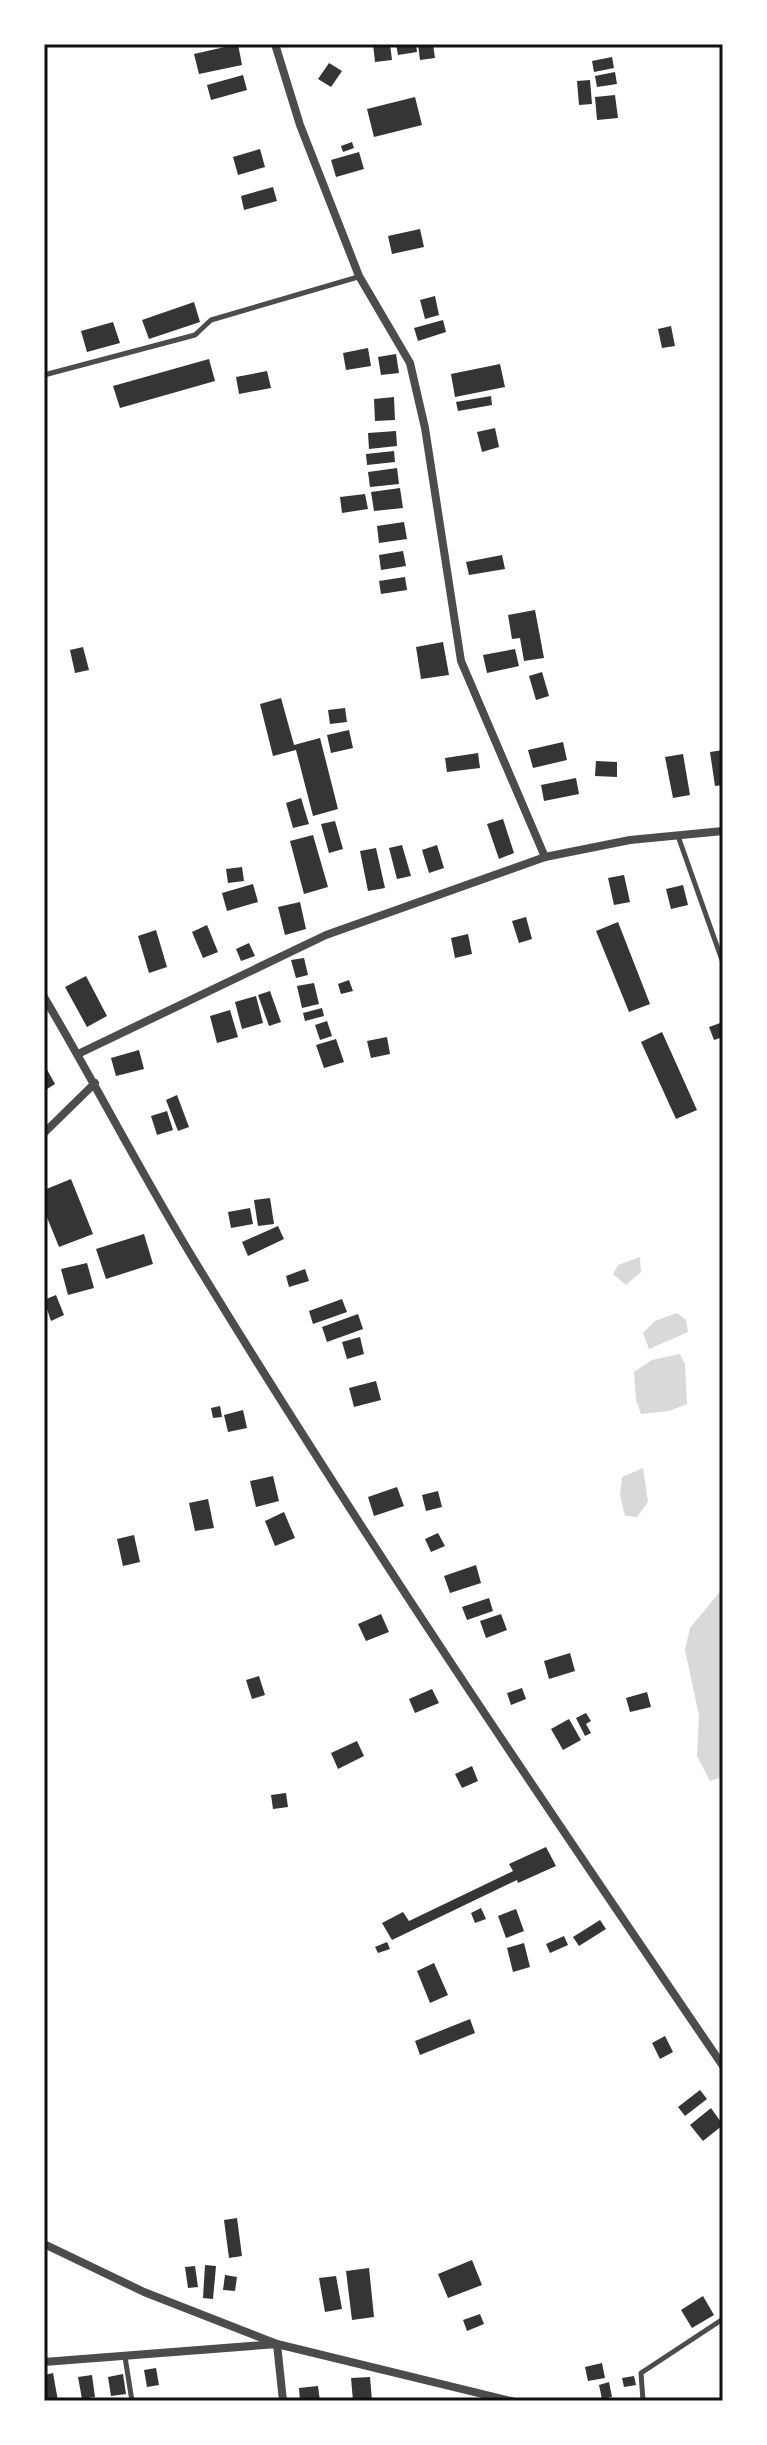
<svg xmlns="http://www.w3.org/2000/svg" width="767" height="2445" font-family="Ubuntu,sans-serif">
  <rect width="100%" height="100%" fill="#fff"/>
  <g fill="#d9d9d9">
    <polygon points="640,1257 641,1272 626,1285 613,1274 618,1265"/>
    <polygon points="677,1313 686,1320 688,1332 649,1349 643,1333 655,1321"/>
    <polygon points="680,1354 685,1364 687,1404 669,1411 641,1414 636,1400 634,1372 652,1360"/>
    <polygon points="643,1468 648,1502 637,1517 625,1516 620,1495 622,1477"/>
    <polygon points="723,1588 723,1777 710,1781 697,1756 699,1715 685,1650 690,1628"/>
  </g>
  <g fill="#353535">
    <polygon points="238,44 242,65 199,74 194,54"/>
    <polygon points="373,44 390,44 392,60 375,62"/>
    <polygon points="396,44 416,44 417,52 398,55"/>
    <polygon points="418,44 433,44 435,58 420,60"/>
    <polygon points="612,57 614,68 594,72 592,61"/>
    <polygon points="329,63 342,71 331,87 318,79"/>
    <polygon points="615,72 617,84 597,87 595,76"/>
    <polygon points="243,75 247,90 211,100 207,85"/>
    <polygon points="590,80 592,104 579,105 577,81"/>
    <polygon points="615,95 618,118 597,120 595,97"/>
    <polygon points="415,97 422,125 374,137 367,109"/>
    <polygon points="352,142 354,148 343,152 341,146"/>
    <polygon points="260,149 265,167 238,175 233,157"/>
    <polygon points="359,152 364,169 336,177 331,160"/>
    <polygon points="273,187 277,201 244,210 241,196"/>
    <polygon points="420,229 424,247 392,254 388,236"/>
    <polygon points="435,296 439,315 425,319 420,300"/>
    <polygon points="194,302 200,322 149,339 142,320"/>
    <polygon points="443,320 446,332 418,341 414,328"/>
    <polygon points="113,322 120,343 87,352 81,331"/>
    <polygon points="671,326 675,346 662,348 658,329"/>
    <polygon points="368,348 371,366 346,370 343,353"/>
    <polygon points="396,354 399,373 381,375 378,357"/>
    <polygon points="209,359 215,381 120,408 113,386"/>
    <polygon points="500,364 505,387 455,397 451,374"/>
    <polygon points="267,371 271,388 239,394 236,377"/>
    <polygon points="491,396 492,405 458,411 456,402"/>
    <polygon points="394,397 395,420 375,421 374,399"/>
    <polygon points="495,428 499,447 482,452 477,432"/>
    <polygon points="396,431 397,446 369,449 368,433"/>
    <polygon points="394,451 395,462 367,465 366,454"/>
    <polygon points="397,468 399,484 370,487 368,472"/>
    <polygon points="400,488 403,508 374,511 371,492"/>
    <polygon points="365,494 368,509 342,513 340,497"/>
    <polygon points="404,522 407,539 379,543 377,526"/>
    <polygon points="403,551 406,566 381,570 379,555"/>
    <polygon points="502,555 505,569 469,575 466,562"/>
    <polygon points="405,577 407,590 381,594 379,581"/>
    <polygon points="535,610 544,658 524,661 520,638 512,639 508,615"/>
    <polygon points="443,642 449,675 421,679 416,647"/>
    <polygon points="83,647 89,670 75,673 70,650"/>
    <polygon points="515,649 519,666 487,673 483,655"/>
    <polygon points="542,672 549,696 536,700 529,676"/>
    <polygon points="281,698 294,745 320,738 338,809 313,816 296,750 273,756 260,704"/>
    <polygon points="345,708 347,722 330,724 328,710"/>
    <polygon points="349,730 353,748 331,753 327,735"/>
    <polygon points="563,742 567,760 533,768 528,750"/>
    <polygon points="723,750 723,785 715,786 710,752"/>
    <polygon points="478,753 480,768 447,772 445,758"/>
    <polygon points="683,754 690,795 673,798 665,757"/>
    <polygon points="596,761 617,762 617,777 595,776"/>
    <polygon points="576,778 579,794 544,801 541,785"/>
    <polygon points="301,798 309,824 293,828 286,803"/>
    <polygon points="503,819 514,853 499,859 487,824"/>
    <polygon points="335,821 343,849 329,853 321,824"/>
    <polygon points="313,835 328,887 304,894 290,841"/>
    <polygon points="402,845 411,876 397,879 389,848"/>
    <polygon points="437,845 444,868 429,873 422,850"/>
    <polygon points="376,848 385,888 368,891 360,851"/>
    <polygon points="242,867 244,881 228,883 226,869"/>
    <polygon points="624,875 630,902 614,905 608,878"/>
    <polygon points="253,884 258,902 227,911 222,893"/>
    <polygon points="683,885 688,905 671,909 666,889"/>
    <polygon points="300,902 306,929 285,935 278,907"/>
    <polygon points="526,917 532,939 519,943 512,921"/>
    <polygon points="618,922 650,1004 629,1012 596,931"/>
    <polygon points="207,925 218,952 203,958 192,932"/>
    <polygon points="156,930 167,967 149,973 138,936"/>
    <polygon points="468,934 472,954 455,958 451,938"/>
    <polygon points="249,943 255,956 241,961 236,949"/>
    <polygon points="304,958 308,975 296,978 291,960"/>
    <polygon points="86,976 107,1016 87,1027 65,987"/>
    <polygon points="349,980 353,991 341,994 338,984"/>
    <polygon points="314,983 319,1004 302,1008 297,986"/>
    <polygon points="270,991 281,1022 269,1026 258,995"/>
    <polygon points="256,996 263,1023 242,1029 235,1002"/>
    <polygon points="322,1008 324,1016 305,1021 303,1013"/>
    <polygon points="230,1010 238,1037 217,1043 210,1016"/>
    <polygon points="327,1021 332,1036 320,1040 315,1025"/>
    <polygon points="723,1022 723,1037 714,1040 709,1027"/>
    <polygon points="662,1032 697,1110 676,1119 641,1042"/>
    <polygon points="387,1037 390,1054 371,1058 367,1041"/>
    <polygon points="336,1039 344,1062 324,1068 316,1045"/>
    <polygon points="139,1050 144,1069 116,1076 111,1058"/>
    <polygon points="44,1064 55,1084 44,1091"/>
    <polygon points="177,1095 189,1127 178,1131 166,1100"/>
    <polygon points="167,1111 173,1130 157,1135 151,1116"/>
    <polygon points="71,1179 93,1234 59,1247 44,1210 44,1190"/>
    <polygon points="270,1198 274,1224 258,1226 254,1200"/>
    <polygon points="250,1208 253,1224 231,1228 228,1212"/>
    <polygon points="278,1226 284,1239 248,1256 242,1242"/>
    <polygon points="144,1234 153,1264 106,1279 96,1249"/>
    <polygon points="87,1263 94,1288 68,1295 61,1269"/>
    <polygon points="305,1269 309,1281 289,1287 286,1276"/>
    <polygon points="56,1295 64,1315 51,1321 44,1300"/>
    <polygon points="342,1299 347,1312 313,1324 309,1311"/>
    <polygon points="358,1314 363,1329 327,1342 322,1327"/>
    <polygon points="360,1337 364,1354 347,1359 342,1342"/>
    <polygon points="376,1381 381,1400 354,1407 349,1388"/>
    <polygon points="220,1406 222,1417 213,1418 211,1408"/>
    <polygon points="243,1410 247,1428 228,1432 224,1415"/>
    <polygon points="273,1476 279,1501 256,1507 250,1481"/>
    <polygon points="397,1487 404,1506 374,1516 368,1497"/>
    <polygon points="438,1491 442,1507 426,1511 422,1495"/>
    <polygon points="208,1499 214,1528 195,1531 189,1503"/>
    <polygon points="284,1512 295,1538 275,1546 265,1521"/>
    <polygon points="438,1533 445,1546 431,1552 425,1539"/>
    <polygon points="134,1535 140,1562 123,1566 117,1539"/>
    <polygon points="476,1565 481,1583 450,1593 444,1576"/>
    <polygon points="489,1598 493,1611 467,1620 462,1607"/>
    <polygon points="381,1614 389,1632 366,1641 358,1624"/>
    <polygon points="501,1614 507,1630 486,1638 480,1621"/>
    <polygon points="570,1653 575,1671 549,1679 544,1661"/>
    <polygon points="259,1676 265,1695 252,1699 246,1680"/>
    <polygon points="522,1688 526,1699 511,1705 507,1693"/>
    <polygon points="432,1689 439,1703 415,1713 409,1699"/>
    <polygon points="647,1692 651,1707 630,1712 626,1698"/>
    <polygon points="586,1713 591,1721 586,1724 591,1733 585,1736 576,1718"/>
    <polygon points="569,1719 581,1740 563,1750 551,1729"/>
    <polygon points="357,1741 364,1756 338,1769 331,1753"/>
    <polygon points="472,1766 478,1781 462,1788 455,1774"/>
    <polygon points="286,1793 288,1807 273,1809 271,1795"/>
    <polygon points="546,1847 556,1866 518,1883 517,1880 392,1940 382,1923 403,1912 409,1921 513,1871 509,1864"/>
    <polygon points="481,1908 486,1919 475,1923 471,1913"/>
    <polygon points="516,1909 524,1931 506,1938 498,1916"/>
    <polygon points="600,1920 606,1929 579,1946 573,1937"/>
    <polygon points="564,1936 568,1945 550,1953 546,1944"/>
    <polygon points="387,1942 390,1949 378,1953 375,1947"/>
    <polygon points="524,1943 530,1967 513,1972 507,1948"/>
    <polygon points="434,1963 448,1995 430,2003 417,1971"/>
    <polygon points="470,2019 475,2033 420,2055 415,2041"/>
    <polygon points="665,2036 673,2052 660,2059 652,2043"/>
    <polygon points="700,2090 707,2099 685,2116 678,2107"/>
    <polygon points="711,2108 723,2125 703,2141 690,2125"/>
    <polygon points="237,2218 242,2256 229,2258 224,2220"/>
    <polygon points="472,2260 482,2285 448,2298 438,2274"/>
    <polygon points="205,2265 216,2266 213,2299 203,2298"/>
    <polygon points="195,2266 198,2287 188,2288 185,2267"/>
    <polygon points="369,2268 374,2317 352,2320 346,2271"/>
    <polygon points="225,2275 237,2277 235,2291 223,2290"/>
    <polygon points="336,2276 342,2309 325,2312 319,2278"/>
    <polygon points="703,2296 714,2315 692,2328 681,2310"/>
    <polygon points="480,2314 484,2324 467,2331 463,2320"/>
    <polygon points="602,2363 605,2378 588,2381 585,2367"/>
    <polygon points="156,2368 159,2385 147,2387 144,2370"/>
    <polygon points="53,2373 58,2401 44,2401 44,2375"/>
    <polygon points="123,2374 126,2394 111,2396 108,2377"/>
    <polygon points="92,2375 95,2397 82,2399 78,2377"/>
    <polygon points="634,2376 636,2385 624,2387 622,2378"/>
    <polygon points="370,2377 372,2401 353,2401 351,2378"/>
    <polygon points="609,2382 612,2397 602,2399 599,2385"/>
    <polygon points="318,2386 320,2401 300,2401 299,2388"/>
  </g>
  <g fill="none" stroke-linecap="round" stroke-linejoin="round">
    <g stroke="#4c4c4c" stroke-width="5">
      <polyline points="44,375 195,335 211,320 358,277"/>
      <polyline points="678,836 723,963"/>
      <polyline points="125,2357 132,2401"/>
      <polyline points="643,2401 641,2373 723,2319"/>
    </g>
    <g stroke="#4c4c4c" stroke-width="8">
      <polyline points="275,44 300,125 359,276 410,363 425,428 461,661 545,857"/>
      <path d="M 44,997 C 98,1088 146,1183 202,1273 C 367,1543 545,1805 723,2066"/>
      <polyline points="78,1054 326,935 545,857 630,840 723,831"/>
      <polyline points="44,1133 95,1083"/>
      <polyline points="44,2244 144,2292 277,2344 511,2401"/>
      <polyline points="44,2362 277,2344 283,2401"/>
    </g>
  </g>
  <rect width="767" height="2445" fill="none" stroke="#ffffff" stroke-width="92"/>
  <rect x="46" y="46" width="675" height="2353" fill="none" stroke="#111" stroke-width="3"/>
</svg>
